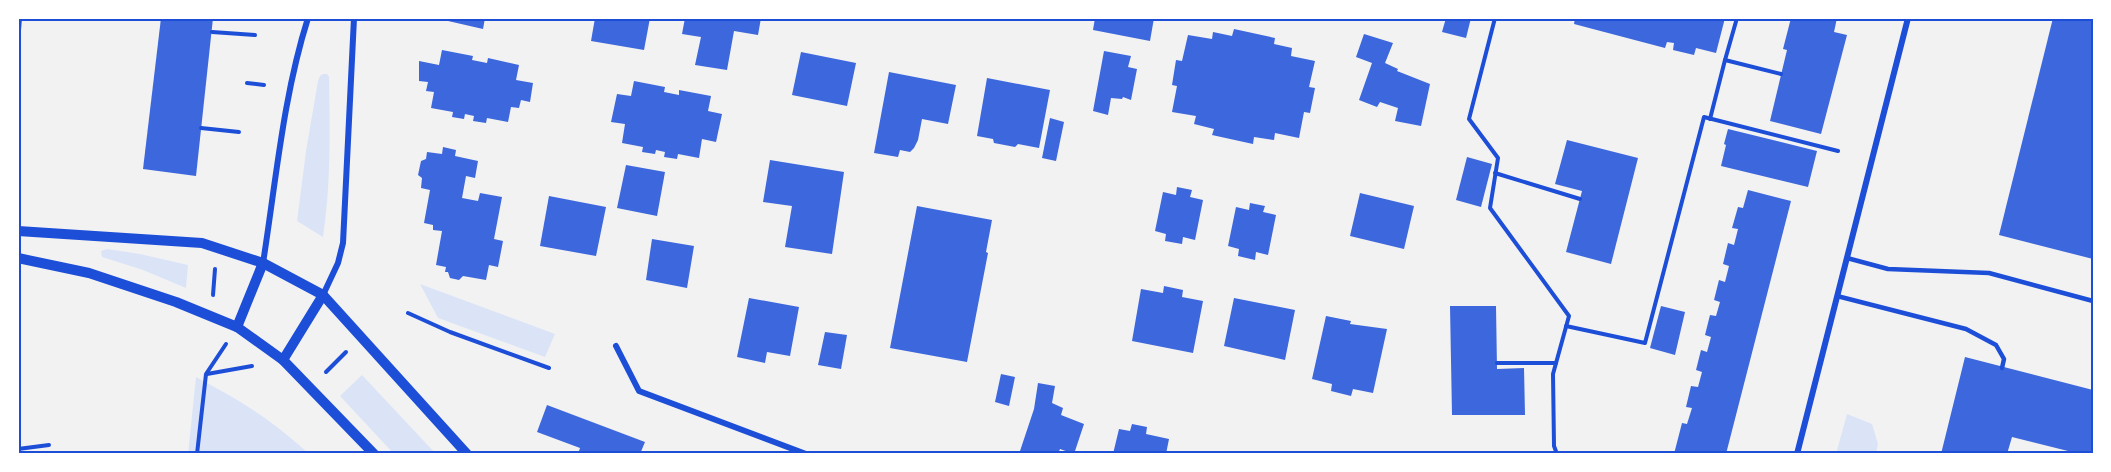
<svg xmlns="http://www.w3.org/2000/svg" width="2111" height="472" font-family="'PT Sans',sans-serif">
  <rect width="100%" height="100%" fill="#f2f2f2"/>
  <g fill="#dbe4f7">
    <path d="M 323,74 L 327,74 L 329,77 C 330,132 331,184 323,237 L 297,221 L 306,151 L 318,81 L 320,76 Z"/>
    <polygon points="107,249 140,254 188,265 186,288 143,270 102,257 101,251"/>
    <polygon points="420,284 555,334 545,357 438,318"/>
    <polygon points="362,375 436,454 394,454 340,396"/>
    <path d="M 196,377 C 241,401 271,419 309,454 L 188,454 Z"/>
    <polygon points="1847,414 1872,424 1878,444 1876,454 1836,454"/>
  </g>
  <g fill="#3d67dc">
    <polygon points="161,18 213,18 196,176 143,169"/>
    <polygon points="435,18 485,18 483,29"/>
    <polygon points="595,18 650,18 644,50 591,41"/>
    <polygon points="685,18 761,18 758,35 734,31 727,70 695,65 701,37 682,34"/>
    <polygon points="1095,18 1154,18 1150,41 1093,30"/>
    <polygon points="1446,18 1471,18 1466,38 1442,32"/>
    <polygon points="1575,18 1725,18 1716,53 1696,48 1694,55 1673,50 1674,43 1667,42 1665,48 1574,24"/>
    <polygon points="1791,18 1837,18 1834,32 1847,35 1821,134 1770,121 1787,50 1783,49"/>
    <polygon points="2053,18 2093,18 2093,259 1999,235"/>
    <polygon points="1234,29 1275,38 1274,44 1292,48 1291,56 1315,61 1309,87 1315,88 1310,113 1304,112 1299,138 1275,133 1274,140 1254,137 1253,144 1212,135 1214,129 1194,124 1196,116 1172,112 1177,86 1172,85 1176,60 1182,61 1188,35 1212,39 1213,32 1232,36"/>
    <polygon points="1364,34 1393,43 1385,63 1398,69 1397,71 1430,84 1421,126 1395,121 1398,108 1380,102 1377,107 1359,100 1372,63 1356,57"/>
    <polygon points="442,50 473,56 472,60 487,63 488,58 519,65 516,80 533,83 530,102 521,100 519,108 511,107 508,122 487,118 486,123 473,121 474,116 465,114 464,119 452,117 453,112 431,108 434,92 426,91 428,82 419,81 419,61 439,65"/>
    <polygon points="1104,51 1131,56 1128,67 1137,69 1131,100 1123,97 1122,99 1111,98 1108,115 1093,111"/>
    <polygon points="801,52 856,63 847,106 792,95"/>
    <polygon points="889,72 956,85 948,124 922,119 918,140 914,148 910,152 900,150 898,157 874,153"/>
    <polygon points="987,78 1050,90 1039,148 1018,144 1015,147 994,143 993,139 977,136"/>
    <polygon points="634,81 665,87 664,92 679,95 679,90 711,96 708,111 722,114 716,142 702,139 699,158 678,154 677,159 664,157 665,152 656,150 655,154 642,152 643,147 622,143 625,124 611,122 617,94 631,96"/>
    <polygon points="1050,118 1064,122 1056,161 1042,158"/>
    <polygon points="1728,129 1817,151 1808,187 1721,166 1726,145 1724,144"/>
    <polygon points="1567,140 1638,158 1611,264 1566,252 1582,191 1555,184"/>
    <polygon points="443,147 456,150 455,156 478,161 475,178 466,176 462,198 478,201 480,193 502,197 494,239 503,241 498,267 489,265 486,280 463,276 459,280 450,278 448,272 445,272 446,267 436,265 442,231 433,230 433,225 424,223 430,190 421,188 422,178 418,175 421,161 426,159 427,152 442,154"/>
    <polygon points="1467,157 1492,164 1481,207 1456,200"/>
    <polygon points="770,160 844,172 832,254 785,247 792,206 763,202"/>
    <polygon points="626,165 665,172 657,216 617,208"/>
    <polygon points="1177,187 1192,190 1190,197 1203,200 1195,240 1183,237 1182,244 1165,241 1166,234 1155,231 1163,192 1176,195"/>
    <polygon points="1748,190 1791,201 1726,454 1674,454 1682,423 1687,424 1692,408 1686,407 1691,386 1698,387 1702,372 1696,370 1701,350 1707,352 1711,337 1705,335 1710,315 1716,316 1720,302 1714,300 1719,280 1725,282 1729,266 1723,264 1728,243 1734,245 1738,229 1732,228 1738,207 1743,208"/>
    <polygon points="1360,193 1414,206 1404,249 1350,236"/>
    <polygon points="549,196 606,207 596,256 540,246"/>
    <polygon points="1250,203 1265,206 1263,212 1276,215 1268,255 1256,252 1255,260 1238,256 1239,249 1228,246 1236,207 1249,210"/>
    <polygon points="917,206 992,220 986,252 988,253 967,362 890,348"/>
    <polygon points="652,239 694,246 687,288 646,280"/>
    <polygon points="1164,286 1183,290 1182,297 1203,301 1193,353 1132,341 1141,289 1163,293"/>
    <polygon points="749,298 799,307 790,356 767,352 765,363 737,357"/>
    <polygon points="1234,298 1295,310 1285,360 1224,346"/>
    <polygon points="1450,306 1496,306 1497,369 1524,368 1525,415 1452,415"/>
    <polygon points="1661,306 1685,312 1675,355 1650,348"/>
    <polygon points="1326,316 1351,321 1350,324 1387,329 1373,393 1353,389 1351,396 1331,391 1332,384 1312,379"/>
    <polygon points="825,332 847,335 841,369 818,365"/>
    <polygon points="1965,357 2093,390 2093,454 2080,454 2012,437 2007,454 1941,454"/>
    <polygon points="1001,374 1015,377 1009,406 995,402"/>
    <polygon points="1038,383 1055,386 1052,403 1063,408 1061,415 1084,424 1074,454 1060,449 1058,454 1019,454 1034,409"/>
    <polygon points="547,405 645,442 640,454 578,454 580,448 537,432"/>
    <polygon points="1132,424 1147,427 1146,434 1169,439 1166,454 1113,454 1119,429 1130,431"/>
  </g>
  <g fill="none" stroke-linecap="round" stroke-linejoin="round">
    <g stroke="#1d4ed8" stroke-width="4">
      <polyline points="1495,18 1469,119 1498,158 1490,208 1569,316 1553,374 1554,446 1557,454"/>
      <polyline points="212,32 255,35"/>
      <polyline points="18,42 20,18"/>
      <polyline points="1725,60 1737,18"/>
      <polyline points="247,83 264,85"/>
      <polyline points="1710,119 1725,60 1781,74"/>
      <polyline points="201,128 239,132"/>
      <polyline points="1495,173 1580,199"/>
      <polyline points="213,295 215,269"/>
      <polyline points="408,313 450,332 549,368"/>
      <polyline points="1566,326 1645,343 1704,117 1838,151"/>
      <polyline points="1497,363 1556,363"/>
      <polyline points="326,372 346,352"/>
      <polyline points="207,374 252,366"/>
      <polyline points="18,449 49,445"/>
      <polyline points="197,454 206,374 226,344"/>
    </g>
    <g stroke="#1d4ed8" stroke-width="4.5">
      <polyline points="1847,258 1888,269 1989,273 2093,301"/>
      <polyline points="1837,296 1966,329 1996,345 2004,359 2002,368"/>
    </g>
    <g stroke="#1d4ed8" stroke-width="6">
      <path d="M 263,263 C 276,181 283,97 308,18"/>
      <polyline points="323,295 338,263 343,243 354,18"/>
      <polyline points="616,346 639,391 806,454"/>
      <polyline points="1797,454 1908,18"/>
    </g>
    <g stroke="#1d4ed8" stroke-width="10">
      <polyline points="18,231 202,243 263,263 323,295 467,454"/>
      <polyline points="18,258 89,273 176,302 237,327 283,360 374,454"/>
      <polyline points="237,327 263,263"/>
      <polyline points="283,360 323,295"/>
    </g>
  </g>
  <rect width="2111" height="472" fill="none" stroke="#ffffff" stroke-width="39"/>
  <rect x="20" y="20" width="2072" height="432" fill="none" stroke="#1d4ed8" stroke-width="2"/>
</svg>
